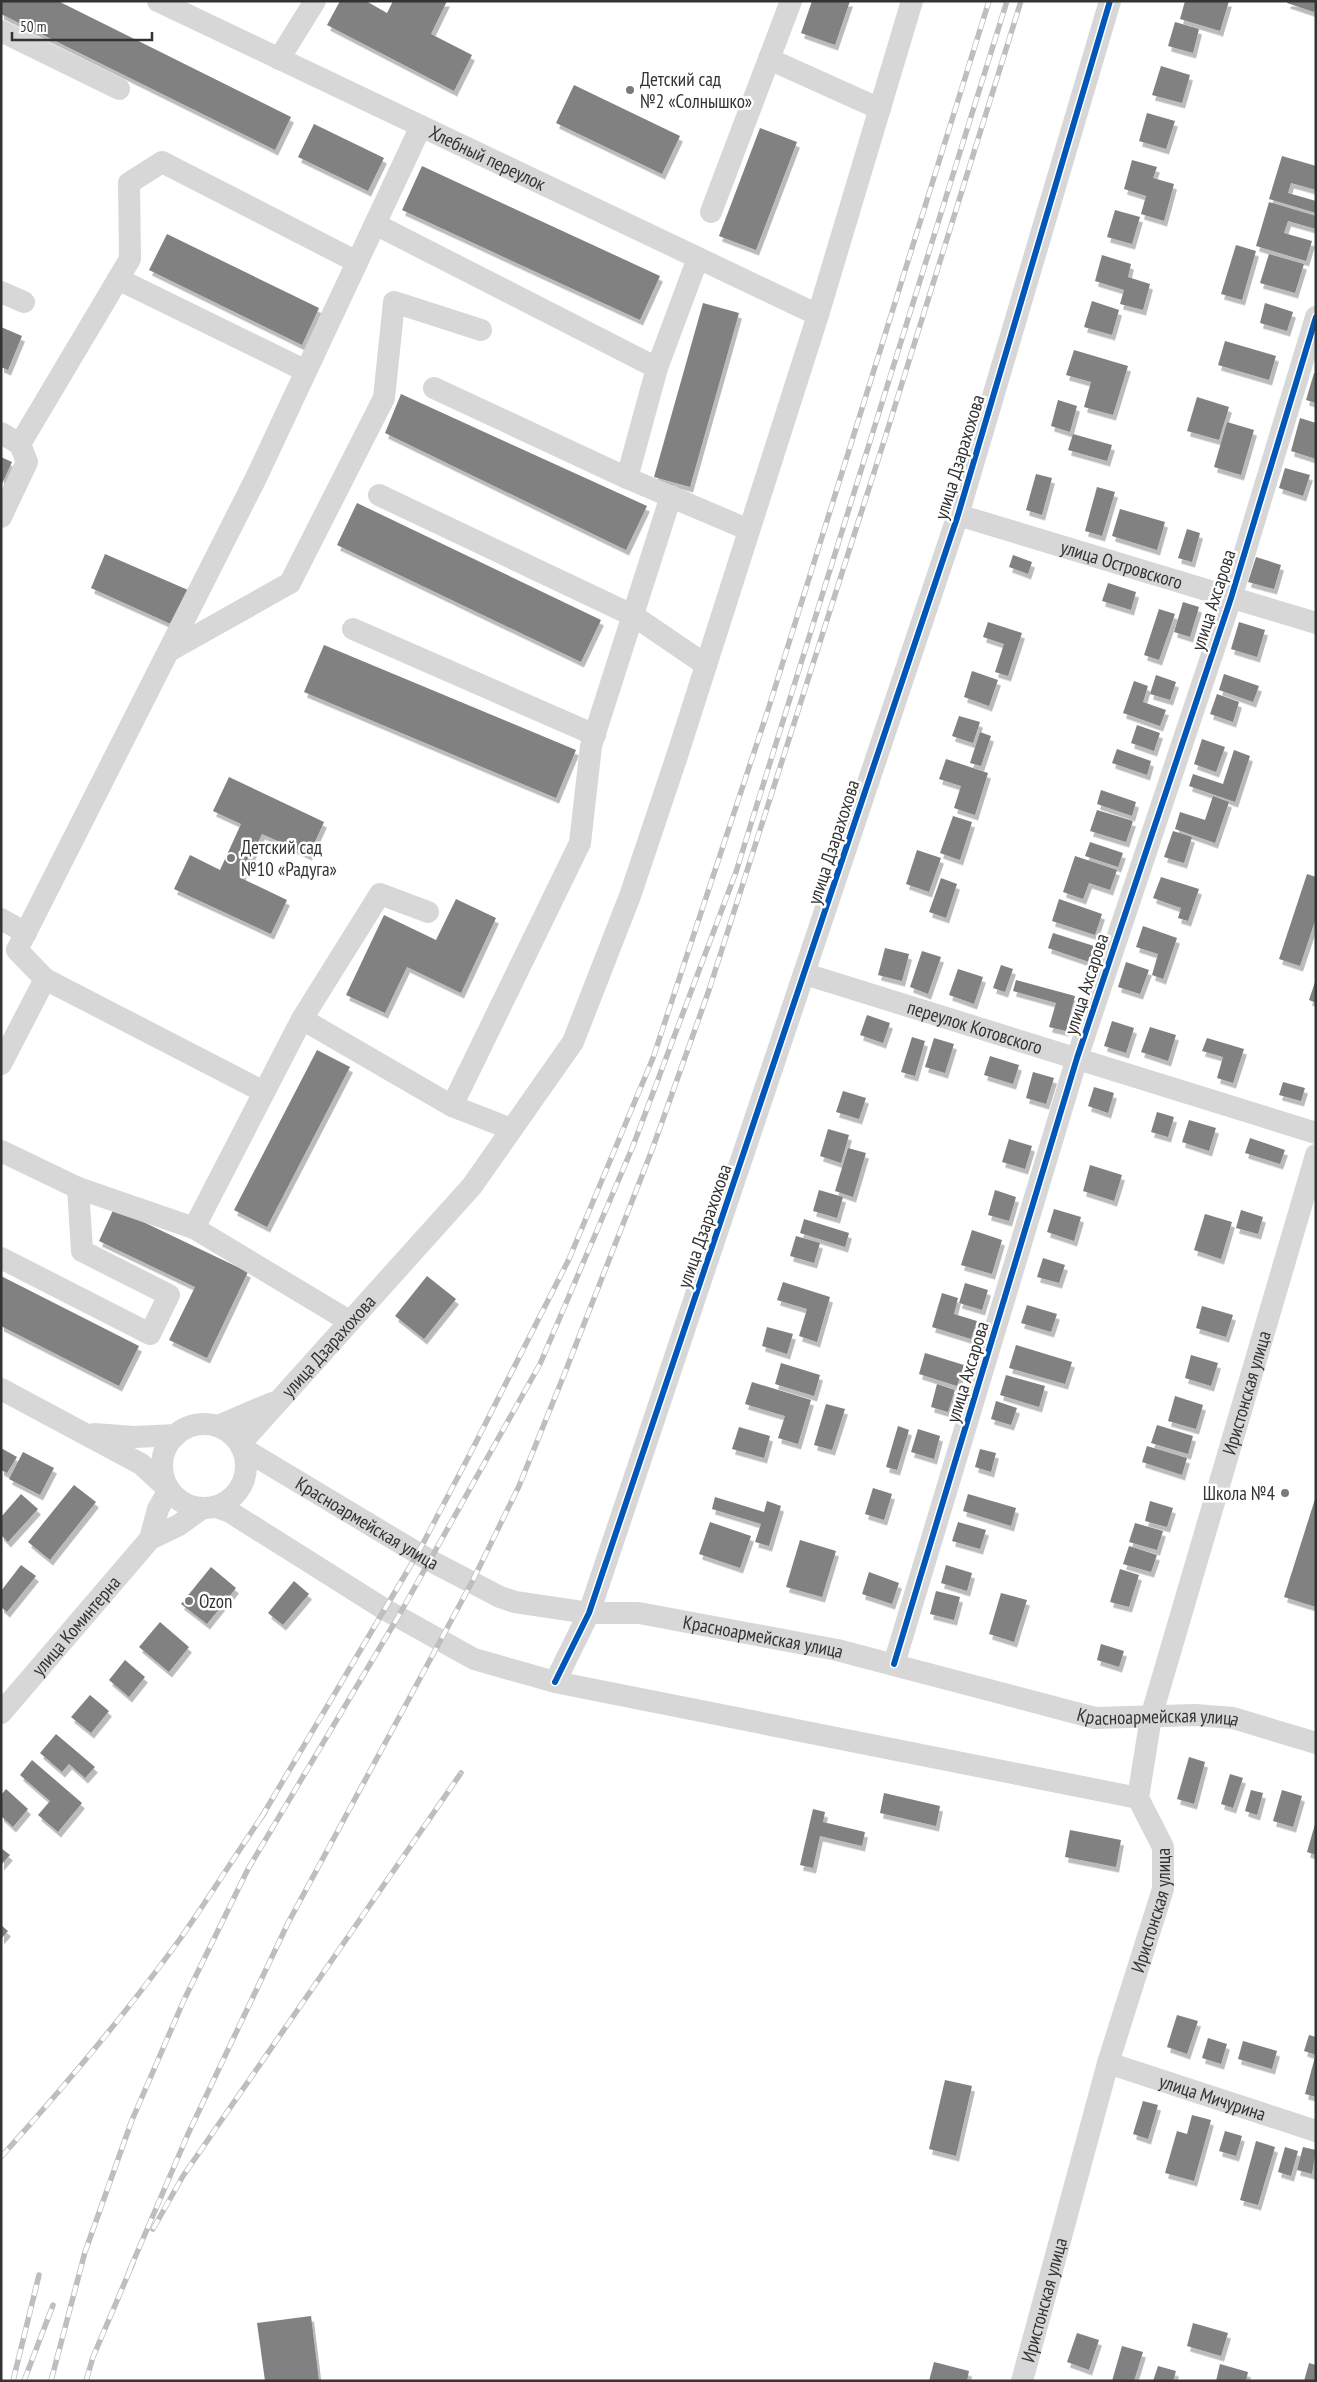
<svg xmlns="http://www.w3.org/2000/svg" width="1317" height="2382" font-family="'PT Sans Narrow',sans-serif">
  <defs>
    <filter id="shadow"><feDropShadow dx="3" dy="5.5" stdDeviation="0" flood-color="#0004"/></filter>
  </defs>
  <rect width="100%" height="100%" fill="#fff"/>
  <g fill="#818181" filter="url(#shadow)">
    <polygon points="1,1 58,1 291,117 275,150 1,14"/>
    <polygon points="340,1 366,1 387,13 393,1 447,1 431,34 472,55 454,91 327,25"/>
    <polygon points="812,1 850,1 835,45 801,33"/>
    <polygon points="1185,1 1229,1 1220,31 1180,19"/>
    <polygon points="1288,1 1316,1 1316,6 1314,12 1287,3"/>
    <polygon points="1175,22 1199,29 1193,53 1168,46"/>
    <polygon points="1161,66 1190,75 1182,103 1152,95"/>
    <polygon points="574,85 680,136 662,174 556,123"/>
    <polygon points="1147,113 1175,121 1166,149 1139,141"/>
    <polygon points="314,124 384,158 368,191 298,157"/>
    <polygon points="760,128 797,142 756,250 719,236"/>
    <polygon points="1282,156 1316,166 1316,190 1291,183 1288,193 1316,201 1316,213 1269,199"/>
    <polygon points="1132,160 1157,167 1153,178 1174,184 1164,221 1141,214 1146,196 1124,189"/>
    <polygon points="422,166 660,276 640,320 402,210"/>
    <polygon points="1269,202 1316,216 1316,229 1288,221 1284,233 1312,241 1306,261 1256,246"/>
    <polygon points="1115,210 1140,217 1132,244 1107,237"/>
    <polygon points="167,234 319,308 302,345 149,270"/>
    <polygon points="1236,245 1256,251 1242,300 1221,294"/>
    <polygon points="1269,254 1304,264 1295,293 1260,283"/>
    <polygon points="1102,255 1131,264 1128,277 1150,284 1143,310 1120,304 1124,290 1095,281"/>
    <polygon points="1092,301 1119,310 1112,335 1084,327"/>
    <polygon points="703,303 739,313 690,487 654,477"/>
    <polygon points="1265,303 1293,312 1287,331 1260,323"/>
    <polygon points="1,327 22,336 8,370 1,367"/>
    <polygon points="1225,341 1276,356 1269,380 1218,365"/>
    <polygon points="1074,350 1128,366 1113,415 1084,407 1091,382 1066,375"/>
    <polygon points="1314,373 1316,373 1316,403 1306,400"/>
    <polygon points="401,394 647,506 626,550 385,433"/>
    <polygon points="1197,397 1229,407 1219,440 1187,431"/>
    <polygon points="1058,400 1077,406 1070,432 1051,426"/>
    <polygon points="1300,418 1316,423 1316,459 1291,451"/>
    <polygon points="1227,422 1254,430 1241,475 1214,467"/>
    <polygon points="1073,434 1112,445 1107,461 1068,450"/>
    <polygon points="1,457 12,462 1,486"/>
    <polygon points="1285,468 1310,475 1303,496 1279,488"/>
    <polygon points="1036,474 1052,478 1042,515 1026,510"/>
    <polygon points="1097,487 1115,492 1102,536 1085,531"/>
    <polygon points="357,503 601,620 581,662 337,545"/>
    <polygon points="1120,509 1165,522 1157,550 1112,536"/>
    <polygon points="1187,529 1200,533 1192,562 1178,558"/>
    <polygon points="105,554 188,590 173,625 91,588"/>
    <polygon points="1013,555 1032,562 1028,574 1009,567"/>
    <polygon points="1256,557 1281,565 1274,589 1248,582"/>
    <polygon points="1108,583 1136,592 1131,610 1102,601"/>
    <polygon points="1183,602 1199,607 1190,637 1174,632"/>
    <polygon points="1159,609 1175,614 1159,660 1144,655"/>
    <polygon points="988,622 1022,633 1008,676 995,672 1004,644 983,637"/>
    <polygon points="1239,622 1265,630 1257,657 1231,649"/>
    <polygon points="324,645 576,750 556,798 304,692"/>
    <polygon points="972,671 998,680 989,706 964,697"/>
    <polygon points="1224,674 1259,686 1253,702 1219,690"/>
    <polygon points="1156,675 1176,682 1170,700 1150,694"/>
    <polygon points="1134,681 1148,686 1143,702 1166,710 1160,726 1123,713"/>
    <polygon points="1217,694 1239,702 1233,722 1210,714"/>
    <polygon points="959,716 980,722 973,743 952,736"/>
    <polygon points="1137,725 1160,733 1154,751 1131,743"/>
    <polygon points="980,732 991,736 981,766 970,763"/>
    <polygon points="1202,739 1225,747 1216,772 1194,764"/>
    <polygon points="1117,749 1151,761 1147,775 1112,763"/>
    <polygon points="1234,750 1250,756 1235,802 1189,786 1193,774 1223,784"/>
    <polygon points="946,759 988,773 975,815 954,808 961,786 939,779"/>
    <polygon points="229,777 324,822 309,855 262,834 241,878 287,900 271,934 174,889 190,855 220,870 241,824 213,811"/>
    <polygon points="1101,790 1136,802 1132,816 1097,804"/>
    <polygon points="1213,796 1229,802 1215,843 1175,829 1180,812 1205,820"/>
    <polygon points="1097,810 1133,821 1126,842 1090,831"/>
    <polygon points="953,816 972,822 960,860 940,853"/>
    <polygon points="1173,831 1192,837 1184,863 1164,857"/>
    <polygon points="1090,842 1123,853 1118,867 1085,856"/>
    <polygon points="917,850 941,858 929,892 906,884"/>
    <polygon points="1075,856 1117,870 1110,890 1089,883 1083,899 1063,892"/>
    <polygon points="1307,874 1316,877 1316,918 1300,966 1279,959"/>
    <polygon points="1161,877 1199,889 1188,921 1178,918 1181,908 1153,898"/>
    <polygon points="941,878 957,884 946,918 929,912"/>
    <polygon points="456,899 496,918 461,993 407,967 385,1013 346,995 384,915 436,940"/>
    <polygon points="1059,899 1102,914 1095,935 1052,921"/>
    <polygon points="1143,926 1177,938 1163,979 1152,975 1158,954 1136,947"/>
    <polygon points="1053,933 1094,946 1089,962 1048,948"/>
    <polygon points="885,948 909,954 902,981 878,975"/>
    <polygon points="922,951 941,957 928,994 910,987"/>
    <polygon points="1126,962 1149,970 1140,994 1118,987"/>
    <polygon points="1001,965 1013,969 1005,992 993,988"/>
    <polygon points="958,969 983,977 974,1004 949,995"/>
    <polygon points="1016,980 1075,996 1066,1031 1049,1027 1056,1003 1013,991"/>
    <polygon points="1315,982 1316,982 1316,1003 1309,1000"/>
    <polygon points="867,1015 890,1023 883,1043 860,1035"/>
    <polygon points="1112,1021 1134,1028 1126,1053 1104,1046"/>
    <polygon points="1150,1027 1176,1035 1168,1061 1141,1052"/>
    <polygon points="912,1037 925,1041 915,1076 901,1072"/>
    <polygon points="934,1038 954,1044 945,1073 925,1067"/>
    <polygon points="1207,1038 1244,1049 1233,1083 1217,1078 1223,1057 1202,1051"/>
    <polygon points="317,1050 350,1067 267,1227 234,1210"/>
    <polygon points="990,1056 1019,1065 1013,1084 984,1075"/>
    <polygon points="1033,1072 1054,1078 1046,1104 1026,1098"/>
    <polygon points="1283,1082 1305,1088 1301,1101 1279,1095"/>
    <polygon points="1094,1087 1114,1093 1108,1113 1088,1106"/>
    <polygon points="843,1091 866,1098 859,1119 836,1112"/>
    <polygon points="1157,1112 1174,1117 1168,1137 1151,1132"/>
    <polygon points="1189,1120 1216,1128 1209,1151 1182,1142"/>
    <polygon points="828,1129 849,1135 841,1163 820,1156"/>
    <polygon points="1250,1138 1285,1150 1280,1164 1245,1153"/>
    <polygon points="1009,1139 1032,1146 1025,1169 1002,1162"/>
    <polygon points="848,1148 866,1153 853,1197 835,1191"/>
    <polygon points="1090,1165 1122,1175 1114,1201 1083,1191"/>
    <polygon points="819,1190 843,1197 837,1218 813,1211"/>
    <polygon points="995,1190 1016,1197 1009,1221 988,1215"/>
    <polygon points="114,1208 248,1272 207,1358 169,1340 195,1287 99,1241"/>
    <polygon points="1054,1209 1081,1217 1074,1241 1047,1232"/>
    <polygon points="1241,1210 1263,1217 1258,1234 1236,1228"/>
    <polygon points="1205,1214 1232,1222 1221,1259 1194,1250"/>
    <polygon points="804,1219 849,1233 845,1247 800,1233"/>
    <polygon points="972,1230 1002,1240 992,1274 961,1265"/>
    <polygon points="796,1236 820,1243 814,1263 790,1256"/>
    <polygon points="1043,1258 1065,1265 1059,1283 1037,1277"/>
    <polygon points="1,1276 139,1346 119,1386 1,1326"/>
    <polygon points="427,1276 456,1299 424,1339 395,1316"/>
    <polygon points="783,1282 830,1297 817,1342 799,1336 807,1309 777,1300"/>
    <polygon points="965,1283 988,1290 982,1310 959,1303"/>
    <polygon points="942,1293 958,1298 954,1314 977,1321 971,1339 932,1327"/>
    <polygon points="1027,1305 1057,1314 1051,1332 1021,1323"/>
    <polygon points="1202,1306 1233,1315 1226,1337 1196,1328"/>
    <polygon points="767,1327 793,1334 787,1354 762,1346"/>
    <polygon points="1016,1345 1072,1362 1065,1384 1009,1368"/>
    <polygon points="925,1353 964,1365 957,1386 919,1374"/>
    <polygon points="1191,1355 1218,1363 1211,1386 1185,1378"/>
    <polygon points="781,1363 820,1375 814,1396 775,1384"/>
    <polygon points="1006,1375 1045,1386 1039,1407 1000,1395"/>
    <polygon points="752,1382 811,1400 798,1444 778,1438 785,1416 745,1404"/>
    <polygon points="937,1384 955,1390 948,1412 931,1407"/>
    <polygon points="1175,1396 1203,1405 1196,1429 1168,1421"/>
    <polygon points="996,1401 1017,1408 1011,1425 991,1419"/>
    <polygon points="826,1404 845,1409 832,1450 814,1445"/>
    <polygon points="1157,1425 1193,1436 1188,1454 1151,1443"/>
    <polygon points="898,1426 909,1430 897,1470 886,1467"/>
    <polygon points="739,1427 770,1436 764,1458 732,1449"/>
    <polygon points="918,1429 940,1436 934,1459 911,1452"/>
    <polygon points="1147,1446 1187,1458 1182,1475 1142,1462"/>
    <polygon points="1,1448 17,1457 7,1473 1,1470"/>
    <polygon points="980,1449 996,1453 991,1472 975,1467"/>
    <polygon points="23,1452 54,1468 40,1495 9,1479"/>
    <polygon points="74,1485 96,1502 50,1560 28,1542"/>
    <polygon points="873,1488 892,1494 884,1520 865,1514"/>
    <polygon points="21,1494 38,1509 8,1542 1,1535 1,1517"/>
    <polygon points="968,1494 1016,1508 1011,1526 963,1511"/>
    <polygon points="715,1497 764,1512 767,1501 781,1506 769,1546 755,1542 761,1524 712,1509"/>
    <polygon points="1315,1499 1316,1499 1316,1607 1284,1597"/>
    <polygon points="1150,1501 1173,1508 1167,1527 1145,1521"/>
    <polygon points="710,1522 751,1536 740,1568 699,1554"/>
    <polygon points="958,1522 986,1530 980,1549 952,1541"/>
    <polygon points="1135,1523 1163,1531 1157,1550 1129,1542"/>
    <polygon points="800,1540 836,1551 822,1597 786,1587"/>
    <polygon points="1129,1546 1157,1555 1151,1572 1123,1564"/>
    <polygon points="21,1565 36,1576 7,1612 1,1607 1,1591"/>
    <polygon points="946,1565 972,1573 967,1591 941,1583"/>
    <polygon points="211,1567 236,1588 207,1624 181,1604"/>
    <polygon points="1120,1569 1139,1575 1129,1607 1110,1602"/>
    <polygon points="869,1572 899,1583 892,1604 862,1594"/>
    <polygon points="294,1581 309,1594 283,1625 268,1613"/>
    <polygon points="936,1591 960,1597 954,1620 930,1614"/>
    <polygon points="1001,1593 1027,1600 1014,1642 989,1634"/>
    <polygon points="160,1622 189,1647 169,1672 139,1647"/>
    <polygon points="1101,1644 1124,1651 1119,1667 1097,1660"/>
    <polygon points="125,1660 145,1677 129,1697 109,1680"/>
    <polygon points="90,1695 109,1711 91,1733 71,1717"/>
    <polygon points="56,1734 95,1767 85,1778 69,1764 62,1772 40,1753"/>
    <polygon points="1189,1757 1205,1762 1194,1804 1177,1799"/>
    <polygon points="32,1760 82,1803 58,1832 38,1815 50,1801 20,1775"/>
    <polygon points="1230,1774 1243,1778 1233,1808 1221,1804"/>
    <polygon points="6,1789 28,1809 13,1827 1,1816 1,1795"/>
    <polygon points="1251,1790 1263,1793 1257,1815 1245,1811"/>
    <polygon points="1282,1790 1302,1796 1293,1827 1273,1821"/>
    <polygon points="884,1793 940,1806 936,1826 880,1813"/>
    <polygon points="813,1809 825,1812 823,1822 865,1832 862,1846 820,1836 813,1868 800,1865"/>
    <polygon points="1315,1824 1316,1824 1316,1855 1307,1852"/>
    <polygon points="1070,1830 1121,1840 1116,1867 1065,1857"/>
    <polygon points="1,1848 10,1855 1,1865"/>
    <polygon points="1,1925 8,1931 1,1939"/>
    <polygon points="1177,2015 1198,2021 1187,2054 1167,2047"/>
    <polygon points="1309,2035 1316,2037 1316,2055 1304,2051"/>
    <polygon points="1208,2038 1227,2044 1221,2064 1202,2058"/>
    <polygon points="1243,2041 1277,2051 1272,2069 1238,2059"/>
    <polygon points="1315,2057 1316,2058 1316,2097 1305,2094"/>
    <polygon points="945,2080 972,2086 956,2156 929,2149"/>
    <polygon points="1143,2101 1158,2105 1148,2139 1133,2134"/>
    <polygon points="1192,2115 1211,2120 1194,2181 1165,2173 1177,2131 1187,2134"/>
    <polygon points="1225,2131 1242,2136 1236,2156 1219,2151"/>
    <polygon points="1256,2141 1275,2147 1258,2205 1240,2200"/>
    <polygon points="1285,2147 1298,2151 1291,2176 1278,2172"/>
    <polygon points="1303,2147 1316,2150 1312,2174 1297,2170"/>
    <polygon points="311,2316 319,2381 265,2381 257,2323"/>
    <polygon points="1193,2323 1228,2333 1221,2356 1187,2346"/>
    <polygon points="1077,2333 1099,2340 1089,2370 1067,2362"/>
    <polygon points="1122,2346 1143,2352 1134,2381 1112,2381"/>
    <polygon points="934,2362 969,2371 967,2381 929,2381"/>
    <polygon points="1309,2363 1316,2365 1316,2381 1304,2381"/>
    <polygon points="1220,2364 1248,2372 1246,2381 1216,2381"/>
    <polygon points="1158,2366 1176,2371 1173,2381 1153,2381"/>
  </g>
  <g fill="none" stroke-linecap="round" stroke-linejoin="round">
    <g stroke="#d7d7d7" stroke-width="22">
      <path id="s1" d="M 158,1 L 818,315"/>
      <polyline points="791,1 769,59 880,109"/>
      <polyline points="1,31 119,89"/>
      <polyline points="279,59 315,1"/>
      <polyline points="711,212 769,59"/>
      <polyline points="375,224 657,368"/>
      <polyline points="698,258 657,368 627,478 749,530"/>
      <polyline points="118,279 306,371"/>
      <polyline points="1,292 24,302"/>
      <polyline points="434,388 627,478"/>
      <polyline points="1,433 20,444 130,259 129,183 162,162 357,262"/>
      <polyline points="379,495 634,616 706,665"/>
      <path id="s2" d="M 958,515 L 1316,623"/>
      <polyline points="1,517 27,462 20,444"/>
      <polyline points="353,629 595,735"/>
      <polyline points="169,651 290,583 384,398 394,302 481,330"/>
      <polyline points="428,912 380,894 302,1019 452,1106"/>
      <polyline points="1,919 26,933"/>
      <path id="s3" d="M 805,974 L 1316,1133"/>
      <polyline points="45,979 264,1092"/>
      <polyline points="302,1019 194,1228 349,1321"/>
      <polyline points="1,1064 45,979 17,950 256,478 421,126"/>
      <polyline points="511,1129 452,1106 580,843 591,746 671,496"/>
      <polyline points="1,1151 78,1188"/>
      <polyline points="1,1258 150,1334 169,1295 82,1251 78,1188 194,1228"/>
      <polyline points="1,1389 141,1464 168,1489"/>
      <circle cx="204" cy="1466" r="42"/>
      <polyline points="218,1426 272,1403"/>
      <polyline points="94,1434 134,1437 176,1435"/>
      <path id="s4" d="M 240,1444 L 472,1186 L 573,1042 L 630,896 L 678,753 L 818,315 L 912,1"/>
      <path id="s5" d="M 242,1448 L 429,1560 L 500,1597 L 515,1602 L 589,1613 L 639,1613 L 837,1650 L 1095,1718 L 1195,1715 L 1233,1718 L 1316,1743"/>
      <polyline points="216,1507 230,1512 384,1609 474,1659 555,1682 1138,1798"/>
      <polyline points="150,1539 158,1509 169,1490"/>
      <polyline points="894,1664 1077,1058 1231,598 1316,317"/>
      <polyline points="555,1682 589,1613 958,515 1110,1"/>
      <path id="s6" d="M 1,1713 L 150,1539 L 179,1525 L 201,1509"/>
      <path id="s7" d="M 1108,2063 L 1316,2131"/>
      <path id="s8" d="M 1022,2381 L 1108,2063 L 1163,1889 L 1163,1847 L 1138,1798 L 1151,1717 L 1316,1155"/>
    </g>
    <g stroke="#bebebe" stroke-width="5.5">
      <g id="rail">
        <polyline points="261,1818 418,1553 471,1452 569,1259 653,1058 768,710 989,1"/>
        <path d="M 1,2157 C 64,2087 125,2015 180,1939 C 209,1898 236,1854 265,1812"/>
        <polyline points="153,2229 183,2176 461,1773"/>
        <polyline points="130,2269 188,2134 288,1923 472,1582 519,1486 566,1370 652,1150 709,990 885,438 1021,1"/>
        <polyline points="13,2381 39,2275"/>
        <polyline points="24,2381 53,2305"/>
        <polyline points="51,2381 85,2252 132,2120 184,2000 248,1869 398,1617 540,1364 633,1146 736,872 1007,1"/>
        <polyline points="86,2381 93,2357 133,2263"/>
      </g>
    </g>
    <use href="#rail" stroke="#fff" stroke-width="4" stroke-dasharray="11" stroke-linecap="butt"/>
    <g stroke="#fff" stroke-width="9">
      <g id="cycleway">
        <polyline points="894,1664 1077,1058 1231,598 1316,317"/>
        <polyline points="555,1682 589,1613 958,515 1110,1"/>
      </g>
    </g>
    <use href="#cycleway" stroke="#0057b8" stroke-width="6"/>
  </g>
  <g fill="#7a7a7a" stroke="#fff" stroke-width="2">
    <circle cx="630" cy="90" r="5"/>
    <circle cx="231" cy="858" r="5"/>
    <circle cx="1285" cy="1493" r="5"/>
    <circle cx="189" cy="1601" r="5"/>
  </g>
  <g text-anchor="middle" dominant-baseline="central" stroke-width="5" stroke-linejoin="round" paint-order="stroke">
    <g font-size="19" fill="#333" stroke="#fff" text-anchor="start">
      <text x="640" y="79">Детский сад<tspan x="640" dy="22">№2 «Солнышко»</tspan></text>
      <text x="241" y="847">Детский сад<tspan x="241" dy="22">№10 «Радуга»</tspan></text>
      <text x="1275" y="1493" text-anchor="end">Школа №4</text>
      <text x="199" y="1601">Ozon</text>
    </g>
    <g font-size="19" fill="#333" stroke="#fff">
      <text stroke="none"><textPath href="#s1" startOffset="365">Хлебный переулок</textPath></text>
      <text transform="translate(959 457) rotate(-73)">улица Дзарахохова</text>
      <text stroke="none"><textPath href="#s2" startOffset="171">улица Островского</textPath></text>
      <text transform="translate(1213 600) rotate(-72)">улица Ахсарова</text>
      <text transform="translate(833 842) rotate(-72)">улица Дзарахохова</text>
      <text transform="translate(1086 984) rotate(-72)">улица Ахсарова</text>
      <text stroke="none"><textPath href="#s3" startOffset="178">переулок Котовского</textPath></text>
      <text transform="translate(704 1226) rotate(-71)">улица Дзарахохова</text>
      <text stroke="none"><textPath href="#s4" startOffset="132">улица Дзарахохова</textPath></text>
      <text transform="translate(967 1372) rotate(-73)">улица Ахсарова</text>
      <text stroke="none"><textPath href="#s8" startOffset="1029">Иристонская улица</textPath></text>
      <text stroke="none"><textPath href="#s5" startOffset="146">Красноармейская улица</textPath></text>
      <text stroke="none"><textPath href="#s6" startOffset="115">улица Коминтерна</textPath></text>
      <text stroke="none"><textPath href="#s5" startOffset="565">Красноармейская улица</textPath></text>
      <text stroke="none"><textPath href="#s5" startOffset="970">Красноармейская улица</textPath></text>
      <text stroke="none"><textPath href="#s8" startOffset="489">Иристонская улица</textPath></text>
      <text stroke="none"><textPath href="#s7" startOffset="110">улица Мичурина</textPath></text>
      <text stroke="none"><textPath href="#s8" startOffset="84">Иристонская улица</textPath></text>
    </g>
  </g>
  <rect width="1317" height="2382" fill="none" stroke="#333333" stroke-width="5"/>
  <path d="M12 32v8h140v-8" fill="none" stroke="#333333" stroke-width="2.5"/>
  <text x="20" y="32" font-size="15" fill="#333333" stroke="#ffffff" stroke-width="4" paint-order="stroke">50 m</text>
</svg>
